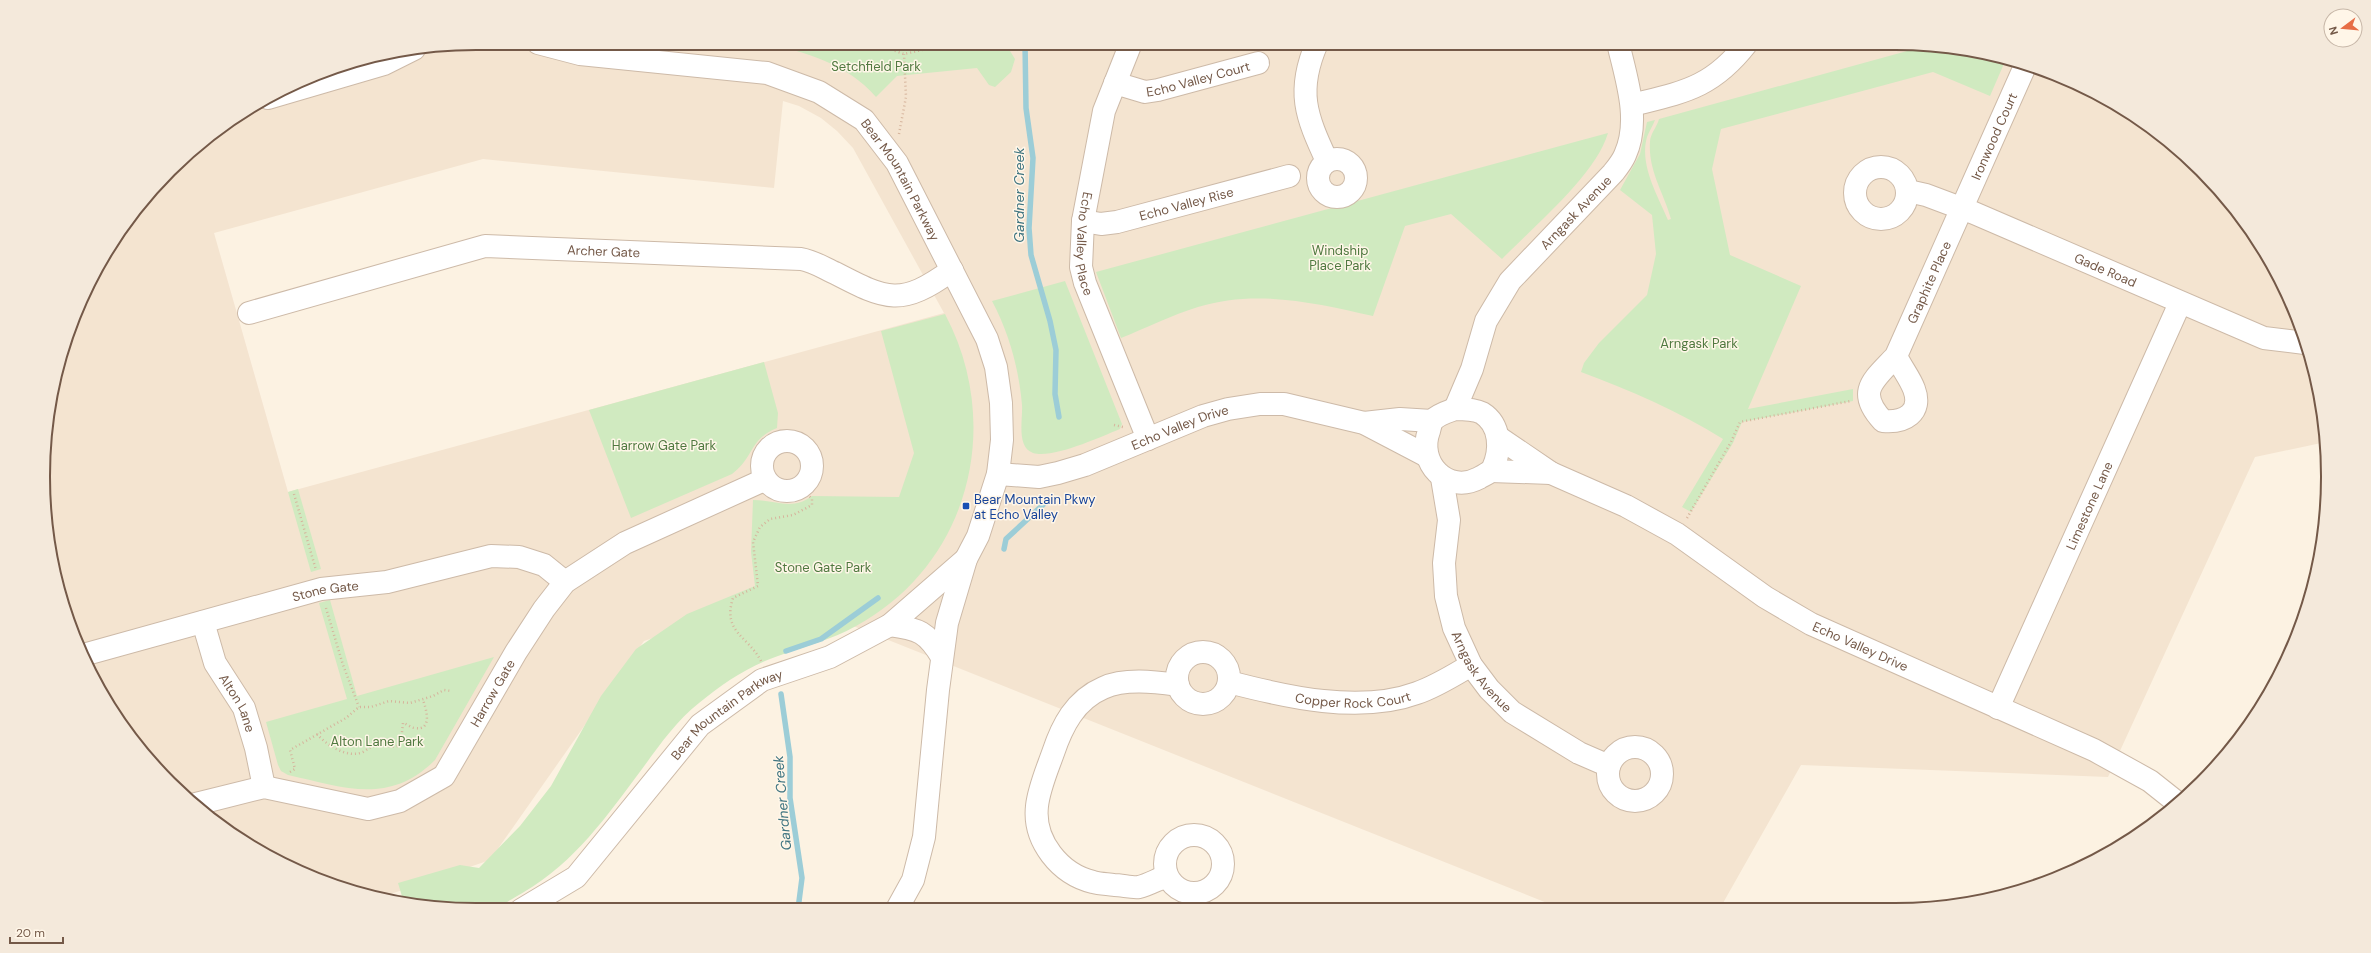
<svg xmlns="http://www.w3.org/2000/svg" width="2371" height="953" font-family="'DM Sans',sans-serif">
  <rect width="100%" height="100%" fill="#fcf2e2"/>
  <path fill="#f4e4d0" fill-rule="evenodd" d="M 477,43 L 1894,43 L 1951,47 L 2034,66 L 2111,101 L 2180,150 L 2238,212 L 2283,285 L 2313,364 L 2326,442 L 2255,457 L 2108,777 L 1801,765 L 1723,903 L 1714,907 L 1557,907 L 778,596 L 644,641 L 490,860 L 382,897 L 337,887 L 285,865 L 213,821 L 151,762 L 116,717 L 76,642 L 51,561 L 43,477 L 47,420 L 66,337 L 101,260 L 150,191 L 191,150 L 260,101 L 337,66 L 392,51 ZM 783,101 L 799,106 L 821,118 L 837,131 L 853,148 L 944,313 L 288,492 L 214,233 L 483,159 L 774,188 Z"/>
  <g fill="#d0eac0">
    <path d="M 763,43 L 997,43 L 1010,51 L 1015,59 L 1011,72 L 995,87 L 989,85 L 977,68 L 897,76 L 876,97 C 848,64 804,51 763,43 Z"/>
    <path d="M 1929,45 L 1951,47 L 2006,59 L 1990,96 L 1933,72 L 1721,129 L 1712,169 L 1730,255 L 1801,286 L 1748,409 L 1853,389 L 1853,401 L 1742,422 L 1733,443 L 1691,512 L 1682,507 L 1723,439 C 1678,411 1630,390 1581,372 L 1584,363 L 1599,343 L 1647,295 L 1656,254 L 1652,215 L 1620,190 L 1640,154 L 1647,122 L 1655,120 C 1653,126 1649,131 1647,137 C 1639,165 1658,196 1668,220 L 1671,219 C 1664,193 1648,171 1650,142 C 1650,134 1657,127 1659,119 Z"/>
    <path d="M 1608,133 C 1596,175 1534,226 1502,259 L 1451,214 L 1405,226 L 1373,316 C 1315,303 1256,289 1198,307 C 1172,315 1146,328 1121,338 L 1096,272 Z"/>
    <path d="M 1065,281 L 1122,424 L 1120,429 C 1100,437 1053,459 1033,453 C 1016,447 1023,419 1022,405 C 1019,369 1009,333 992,301 Z"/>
    <path d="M 945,314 C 1004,425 970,564 856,626 C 831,640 805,646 778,656 C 749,666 723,683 699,703 C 676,721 659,746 642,769 C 607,816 575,862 524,892 C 513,898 499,908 487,910 C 469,913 422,907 404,903 L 398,883 L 460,865 L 479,868 L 520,826 L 551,786 L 601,696 L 636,649 L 687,614 L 755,586 L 751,552 L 753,500 C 776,500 792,511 812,496 L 899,497 L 914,453 L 881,331 Z"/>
    <path d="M 764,362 L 778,413 L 777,428 C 749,439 754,458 732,474 L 631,518 L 589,410 Z"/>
    <polygon points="298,489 321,569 311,572 288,492"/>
    <path d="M 330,600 L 357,696 L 494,657 L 435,760 C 389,806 343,787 288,775 L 281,771 L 278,765 L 266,722 L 347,699 L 319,603 Z"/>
  </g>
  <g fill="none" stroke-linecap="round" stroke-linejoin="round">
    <g stroke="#9ccdd7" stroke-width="5.5">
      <polyline points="1025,43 1026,108 1033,158 1029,228 1031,255 1050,321 1056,350 1055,394 1059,417"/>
      <polyline points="1004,549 1006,539 1046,502"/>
      <polyline points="786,651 821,639 878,598"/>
      <polyline points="781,694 790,757 790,798 802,878 798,909"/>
    </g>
    <g stroke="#cdbaa8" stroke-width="24">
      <g id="minor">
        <path id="s1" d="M 538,43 L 580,54 L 767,73 L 819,92 L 864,120 L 897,163 L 987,339 L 996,367 L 1001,403 L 1002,440 L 998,474 L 978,536 L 966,559 L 947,623 L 938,690 L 924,837 L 913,880 L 897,909"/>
        <path id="s2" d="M 1131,43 L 1104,111 L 1083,221 L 1081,267 L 1085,283 L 1148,439"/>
        <path d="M 1317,43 C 1296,91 1306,116 1327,161"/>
        <path id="s3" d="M 1115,83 L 1145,92 L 1158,90 L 1258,63"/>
        <polyline points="268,98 384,64 414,49"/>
        <path d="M 1632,105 C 1684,92 1712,88 1747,43"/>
        <circle cx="1337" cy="178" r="19"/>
        <circle cx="1881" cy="193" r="26"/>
        <path id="s4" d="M 1908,191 L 1926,195 L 1974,213 L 2264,338 L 2305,343"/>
        <path id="s5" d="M 1083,221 L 1101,224 L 1117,222 L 1289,176"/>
        <path id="s6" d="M 249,313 L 485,246 L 801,259 C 813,261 824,268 835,273 C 887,300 901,307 952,270"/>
        <path id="s7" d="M 1896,356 C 1901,367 1910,378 1914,389 C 1923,413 1904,423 1883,421 C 1855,391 1874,380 1896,356 L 2026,64"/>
        <path id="s8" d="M 1455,409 L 1472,369 L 1486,321 L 1510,281 L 1613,173 C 1617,168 1622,162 1625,155 C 1641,120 1626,78 1618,43"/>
        <path d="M 1455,409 C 1463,409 1474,409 1482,413 C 1501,425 1501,450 1493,468 C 1490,473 1484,475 1479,478 C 1447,495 1417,462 1429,431 C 1430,427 1431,422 1433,420 C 1439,414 1447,412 1455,409 Z"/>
        <polyline points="1364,423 1400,419 1432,421"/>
        <path id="s9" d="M 1498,437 L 1551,473 L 1626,506 L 1677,534 L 1765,597 L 1811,624 L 2094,750 L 2150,781 L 2179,804"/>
        <circle cx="787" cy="466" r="25"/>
        <polyline points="1491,471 1551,473"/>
        <path id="s10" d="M 998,474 L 1039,477 L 1058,473 L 1085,465 L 1203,416 L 1228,409 L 1260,404 L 1284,404 L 1364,423 L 1427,456"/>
        <path id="s11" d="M 1442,478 L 1449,520 L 1444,563 L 1446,596 L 1454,628 L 1471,665 L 1489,689 L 1512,712 L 1579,753 L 1609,766"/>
        <path id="s12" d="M 203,622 L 215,663 L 244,708 L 256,748 L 264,787"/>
        <path d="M 890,625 C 919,629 927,632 942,657"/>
        <circle cx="1203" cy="678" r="26"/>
        <path id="s13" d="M 83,655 L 321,589 L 387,582 L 491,556 L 519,557 L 544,565 L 565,582"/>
        <path id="s14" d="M 1229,682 C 1286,697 1360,714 1417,693 C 1437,686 1454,675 1471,665"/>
        <path id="s15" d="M 1998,708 L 2180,303"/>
        <circle cx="1635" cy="774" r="27"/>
        <path id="s16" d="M 196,804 L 264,787 L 368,809 L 400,801 L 444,776 L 516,652 L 544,609 L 565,582 L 625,543 L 764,480"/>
        <circle cx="1194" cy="864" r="29"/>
        <path d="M 1167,876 C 1158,879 1148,885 1139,887 C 1132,888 1122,885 1114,885 C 1108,884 1100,884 1093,882 C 1060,874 1033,841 1037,806 C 1039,788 1047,770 1053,753 C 1062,726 1075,700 1103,688 C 1125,678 1155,682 1178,685"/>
        <path id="s17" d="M 521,910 L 576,877 L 700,725 L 762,680 L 830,657 L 890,625 L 966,559"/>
      </g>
    </g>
    <g stroke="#d6b49c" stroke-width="2.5" stroke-dasharray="1 3" stroke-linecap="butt">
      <polyline points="832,43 843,45 878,45 904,54 940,46 963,49 967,43"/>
      <polyline points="899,134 906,97 904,54"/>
      <polyline points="1114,425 1123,427"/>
      <polyline points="294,494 316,570"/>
      <polyline points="1687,518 1731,442 1740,422 1851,401"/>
      <polyline points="326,608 343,665 359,707"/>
      <path d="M 761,661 C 748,636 722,632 733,598 L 758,586 L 753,542 L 760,527 L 770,519 L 793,515 L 812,505 L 812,499 L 801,487"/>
      <path d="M 317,734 C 326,745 348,759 363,752 C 368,749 371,746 377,745 C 385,744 390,748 398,746 L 401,741 L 403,723 C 407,724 411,728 415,728 C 433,731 426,708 423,700"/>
      <polyline points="290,772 295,769 290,750 346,718 359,707 371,707 389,701 410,703 433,696 444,690 451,691"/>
    </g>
    <use href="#minor" stroke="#fff" stroke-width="22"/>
  </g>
  <rect fill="#1a4fb4" stroke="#fff6e8" stroke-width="1.5" x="962" y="502" width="8" height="8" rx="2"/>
  <g text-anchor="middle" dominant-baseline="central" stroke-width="3" stroke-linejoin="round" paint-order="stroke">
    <g font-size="13" fill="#507940" stroke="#fff6e8">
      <text x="876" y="66">Setchfield Park</text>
      <text x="1340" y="250">Windship<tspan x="1340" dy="15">Place Park</tspan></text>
      <text x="1699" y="343">Arngask Park</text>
      <text x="664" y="445">Harrow Gate Park</text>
      <text x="823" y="567">Stone Gate Park</text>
      <text x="377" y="741">Alton Lane Park</text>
    </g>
    <g font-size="13" fill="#745948" stroke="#fff6e8">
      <text stroke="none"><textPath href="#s3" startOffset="86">Echo Valley Court</textPath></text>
      <text stroke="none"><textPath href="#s7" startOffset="413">Ironwood Court</textPath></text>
      <text stroke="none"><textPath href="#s1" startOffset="410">Bear Mountain Parkway</textPath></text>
      <text stroke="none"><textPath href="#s5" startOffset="106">Echo Valley Rise</textPath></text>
      <text stroke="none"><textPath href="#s8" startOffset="235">Arngask Avenue</textPath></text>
      <text stroke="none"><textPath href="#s2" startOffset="208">Echo Valley Place</textPath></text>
      <text stroke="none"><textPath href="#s6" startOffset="364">Archer Gate</textPath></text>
      <text stroke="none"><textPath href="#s4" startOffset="213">Gade Road</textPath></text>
      <text stroke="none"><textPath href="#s7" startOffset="253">Graphite Place</textPath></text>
      <text stroke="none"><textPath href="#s10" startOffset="191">Echo Valley Drive</textPath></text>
      <text stroke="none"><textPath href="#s15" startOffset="222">Limestone Lane</textPath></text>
      <text stroke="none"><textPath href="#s13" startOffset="251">Stone Gate</textPath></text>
      <text stroke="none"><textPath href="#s9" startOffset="420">Echo Valley Drive</textPath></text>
      <text stroke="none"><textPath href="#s11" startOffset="204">Arngask Avenue</textPath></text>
      <text stroke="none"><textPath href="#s16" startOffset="356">Harrow Gate</textPath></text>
      <text stroke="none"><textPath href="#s14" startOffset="126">Copper Rock Court</textPath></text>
      <text stroke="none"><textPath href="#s12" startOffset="89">Alton Lane</textPath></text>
      <text stroke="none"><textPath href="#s17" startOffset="288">Bear Mountain Parkway</textPath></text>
    </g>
    <g font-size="13" fill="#164399" stroke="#fff6e8" text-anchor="start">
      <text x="974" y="499">Bear Mountain Pkwy<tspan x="974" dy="15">at Echo Valley</tspan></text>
    </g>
    <g font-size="14" font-style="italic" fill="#3f7480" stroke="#fff6e8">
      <text transform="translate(1019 195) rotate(-90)">Gardner Creek</text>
      <text transform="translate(782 803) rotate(-95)">Gardner Creek</text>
    </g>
  </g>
  <path d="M0 0H2371V953H0ZM476 50H1895A426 426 0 0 1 2321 476V477A426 426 0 0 1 1895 903H476A426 426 0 0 1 50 477V476A426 426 0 0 1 476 50Z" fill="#f4e9db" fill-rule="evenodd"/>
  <path fill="none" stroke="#745948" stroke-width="2" d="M476 50H1895A426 426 0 0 1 2321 476V477A426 426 0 0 1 1895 903H476A426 426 0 0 1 50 477V476A426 426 0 0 1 476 50Z"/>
  <g transform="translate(2343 28) rotate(254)"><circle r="19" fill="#fff6e8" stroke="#c7b7a8"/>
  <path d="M0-3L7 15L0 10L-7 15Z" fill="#e76d45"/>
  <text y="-6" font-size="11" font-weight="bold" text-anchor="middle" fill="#745948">N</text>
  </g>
  <path d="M10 937v6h53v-6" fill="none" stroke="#745948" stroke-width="2"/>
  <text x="16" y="937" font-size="12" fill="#745948" stroke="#fff6e8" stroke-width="3" paint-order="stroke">20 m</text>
</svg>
